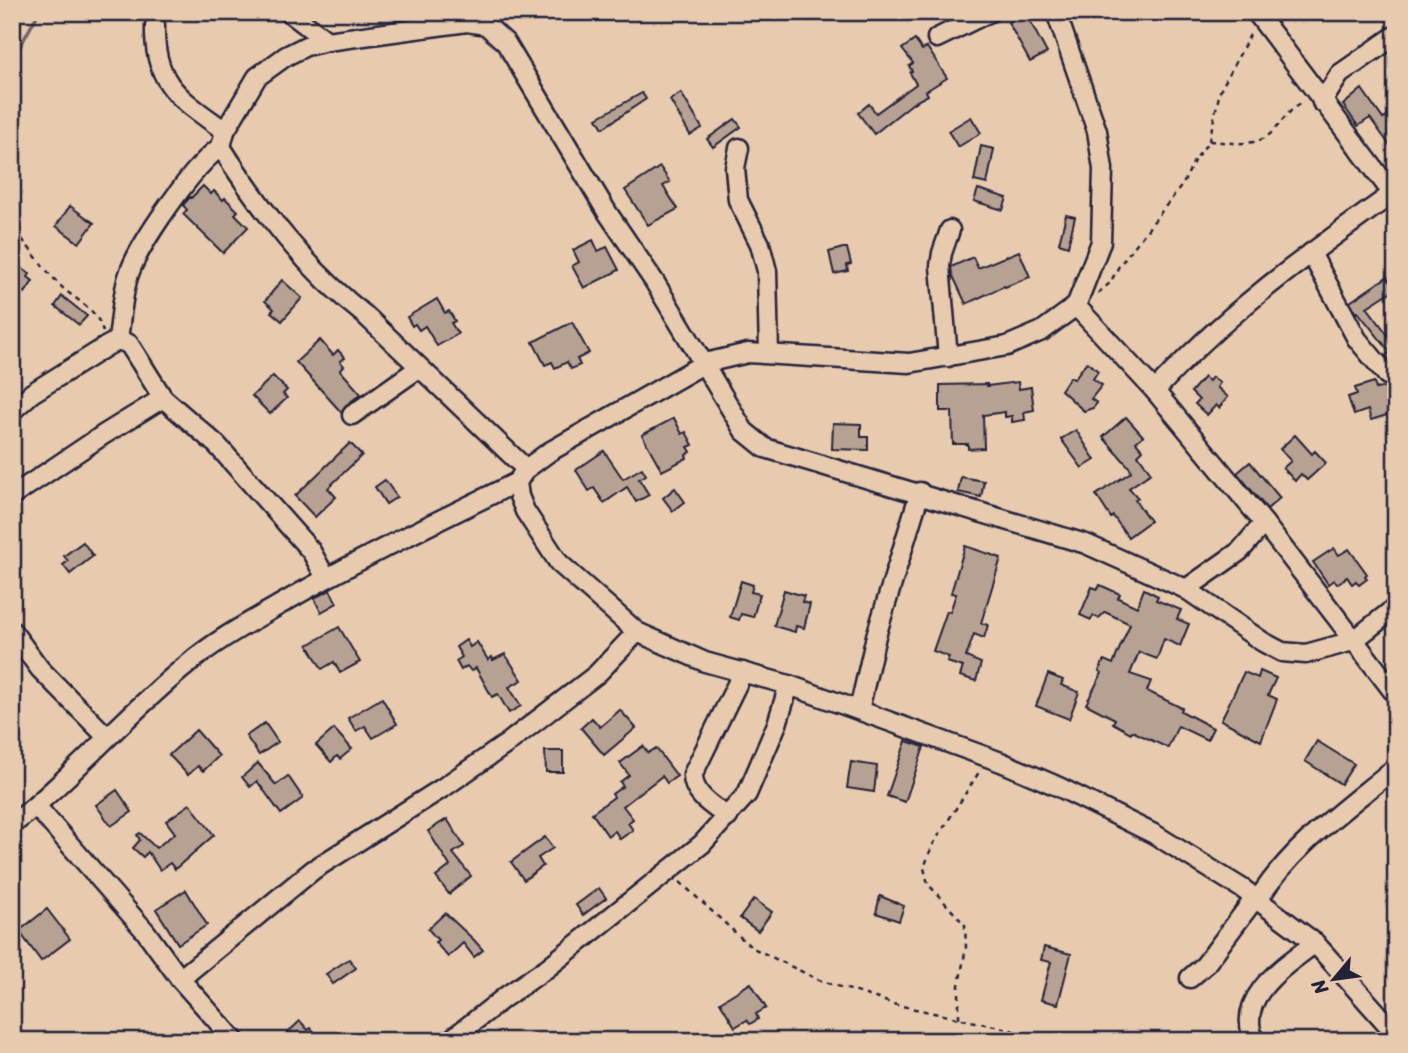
<svg xmlns="http://www.w3.org/2000/svg" width="1408" height="1053" font-family="Sriracha,sans-serif">
  <rect width="100%" height="100%" fill="#e8cbaf"/>
  <filter id="ink" filterUnits="userSpaceOnUse"><feTurbulence type="fractalNoise" baseFrequency=".0143" numOctaves="2"/><feDisplacementMap in="SourceGraphic" scale="14" xChannelSelector="R" yChannelSelector="G"/><feConvolveMatrix kernelMatrix="1 2 1 2 8 2 1 2 1" color-interpolation-filters="sRGB"/></filter>
  <g filter="url(#ink)">
    <g fill="none" stroke-linecap="round" stroke-linejoin="round">
      <polyline stroke="#6f6367" stroke-width="3.5" points="12,61 39,12"/>
    </g>
    <g fill="#b7a192" stroke="#22223b" stroke-width="2">
      <polygon points="1025,12 1047,53 1030,62 1008,22"/>
      <polygon points="915,40 922,50 927,47 947,78 926,91 928,95 913,103 874,134 858,113 869,104 876,113 916,84 910,73 912,71 909,66 913,63 902,49"/>
      <polygon points="1362,89 1383,119 1396,110 1396,154 1370,118 1358,126 1343,105"/>
      <polygon points="642,93 646,99 603,128 597,118"/>
      <polygon points="681,93 702,128 690,135 670,100"/>
      <polygon points="971,117 981,133 958,147 948,131"/>
      <polygon points="735,119 741,127 713,147 707,139"/>
      <polygon points="981,146 994,149 987,184 974,181"/>
      <polygon points="660,167 670,182 663,186 678,209 648,225 625,190"/>
      <polygon points="203,186 211,194 214,191 223,200 225,198 238,211 235,214 248,227 223,253 183,214 187,210 183,205 190,197 191,198"/>
      <polygon points="978,189 1007,198 1003,210 974,201"/>
      <polygon points="70,206 94,223 79,243 56,226"/>
      <polygon points="1066,215 1075,217 1068,246 1059,243"/>
      <polygon points="593,240 598,251 607,247 619,270 584,288 572,266 579,262 573,250"/>
      <polygon points="843,248 847,248 851,264 847,265 848,271 834,274 829,252"/>
      <polygon points="1019,251 1030,277 1005,287 1004,286 966,304 952,274 951,267 973,257 978,268"/>
      <polygon points="18,266 30,274 28,277 33,281 25,293 22,291 12,305 12,274"/>
      <polygon points="1387,277 1395,289 1367,307 1391,339 1396,334 1396,368 1386,356 1390,352 1358,312 1356,313 1350,302"/>
      <polygon points="282,280 302,298 282,321 271,312 274,309 265,301"/>
      <polygon points="62,296 87,316 79,325 55,306"/>
      <polygon points="437,299 445,313 449,311 455,321 451,323 458,334 437,346 425,326 419,330 415,324 412,326 407,317"/>
      <polygon points="572,322 589,353 577,359 580,365 571,369 567,362 555,368 552,362 545,365 533,342"/>
      <polygon points="320,340 333,355 338,350 345,358 340,361 344,366 340,370 361,394 345,406 341,412 296,362"/>
      <polygon points="1087,362 1098,371 1093,379 1102,385 1091,399 1097,403 1093,408 1084,411 1061,390 1070,377 1074,379"/>
      <polygon points="273,376 287,390 283,394 287,398 270,414 252,396"/>
      <polygon points="1204,377 1209,381 1212,377 1220,383 1217,387 1228,397 1219,408 1216,405 1207,415 1195,404 1199,400 1191,392"/>
      <polygon points="1018,382 1019,389 1031,387 1034,410 1024,412 1025,420 1012,422 1012,416 1005,417 1005,412 983,415 984,448 968,449 968,444 953,444 952,411 940,411 940,385 987,384 987,386"/>
      <polygon points="1374,382 1376,389 1390,386 1396,403 1388,407 1390,414 1371,420 1368,410 1354,415 1348,397 1357,394 1355,388"/>
      <polygon points="1126,417 1143,436 1136,442 1143,450 1138,455 1151,473 1129,488 1138,498 1135,500 1150,521 1128,537 1113,516 1111,518 1096,495 1131,472 1130,468 1103,437"/>
      <polygon points="674,418 682,434 686,432 693,445 688,447 691,452 686,455 687,458 662,471 642,435"/>
      <polygon points="833,423 861,424 861,437 868,437 868,450 832,449"/>
      <polygon points="1076,430 1095,460 1082,468 1061,439"/>
      <polygon points="1295,435 1312,454 1315,451 1326,463 1307,480 1301,474 1295,481 1283,468 1291,461 1280,449"/>
      <polygon points="350,443 362,455 328,488 336,497 315,517 295,496"/>
      <polygon points="604,451 623,479 642,468 646,475 639,479 649,495 636,502 627,487 604,503 594,488 589,491 576,470"/>
      <polygon points="1250,462 1280,498 1267,509 1237,473"/>
      <polygon points="961,477 984,481 981,497 958,492"/>
      <polygon points="385,480 397,497 386,504 375,487"/>
      <polygon points="675,488 685,502 673,511 663,498"/>
      <polygon points="83,542 93,556 70,574 63,565 68,561 64,556"/>
      <polygon points="965,546 1001,558 981,623 988,625 984,638 974,634 966,657 981,663 976,681 960,676 963,667 947,662 949,657 933,651 947,611 950,612 956,594 951,593"/>
      <polygon points="1334,548 1339,555 1349,549 1367,574 1365,576 1367,579 1359,585 1356,581 1352,584 1347,577 1337,584 1334,580 1328,584 1313,562"/>
      <polygon points="741,581 753,585 751,592 760,594 753,617 741,614 739,620 730,617"/>
      <polygon points="1100,585 1120,594 1118,598 1137,607 1144,589 1158,596 1156,600 1181,610 1177,619 1189,624 1180,646 1164,639 1157,659 1139,652 1130,674 1151,681 1147,691 1182,708 1181,711 1213,728 1207,740 1178,726 1168,748 1132,731 1131,733 1113,723 1115,719 1086,704 1102,673 1099,671 1104,660 1113,664 1130,624 1105,612 1099,618 1093,616 1091,620 1080,615 1092,587 1098,589"/>
      <polygon points="330,590 337,603 321,612 314,598"/>
      <polygon points="784,590 804,596 802,602 810,604 804,628 796,626 795,632 774,626"/>
      <polygon points="339,627 360,662 340,673 334,662 322,669 308,645"/>
      <polygon points="466,640 470,647 477,642 488,660 492,657 493,660 505,654 522,680 509,687 521,706 509,713 498,694 492,697 476,668 471,671 467,666 461,670 456,661 462,657 456,647"/>
      <polygon points="1260,671 1276,678 1268,695 1277,699 1261,741 1221,720 1244,672 1258,678"/>
      <polygon points="1048,674 1063,680 1061,685 1079,692 1069,719 1036,706"/>
      <polygon points="382,698 397,724 373,738 365,726 356,731 348,718"/>
      <polygon points="620,710 636,728 604,755 581,728 592,718 600,727"/>
      <polygon points="265,723 278,742 259,755 246,736"/>
      <polygon points="334,729 352,749 340,759 337,756 331,762 316,745"/>
      <polygon points="196,730 219,756 203,771 198,766 188,775 169,755"/>
      <polygon points="906,741 924,747 905,802 887,796"/>
      <polygon points="1317,741 1354,764 1341,784 1305,761"/>
      <polygon points="643,746 648,753 656,748 677,776 667,783 662,776 623,806 633,819 628,823 633,830 620,839 615,831 608,836 592,813 614,797 612,794 623,786 620,782 629,775 620,763"/>
      <polygon points="545,751 563,751 563,772 546,772"/>
      <polygon points="851,762 877,766 874,792 847,788"/>
      <polygon points="258,763 276,785 288,776 303,798 281,814 257,781 250,787 242,777"/>
      <polygon points="117,790 132,812 111,826 96,805"/>
      <polygon points="190,804 214,835 175,869 170,863 160,870 148,852 143,857 133,848 140,840 137,835 140,833 156,848 175,833 166,821"/>
      <polygon points="447,819 464,846 453,853 471,876 449,894 436,877 450,866 428,831"/>
      <polygon points="545,837 553,848 538,858 543,866 524,880 511,862"/>
      <polygon points="599,888 606,898 583,915 576,905"/>
      <polygon points="186,890 207,925 178,944 156,909"/>
      <polygon points="880,896 904,906 899,921 876,913"/>
      <polygon points="754,899 772,912 758,931 740,918"/>
      <polygon points="47,909 70,939 41,961 19,931"/>
      <polygon points="445,913 474,940 483,950 474,957 463,943 448,957 435,942 438,940 428,929"/>
      <polygon points="1044,947 1071,954 1058,1004 1041,1000 1051,962 1041,960"/>
      <polygon points="349,959 356,968 333,984 326,974"/>
      <polygon points="751,983 766,1008 756,1014 758,1019 750,1024 747,1020 735,1027 720,1002"/>
      <polygon points="300,1021 308,1030 311,1028 322,1041 293,1041 287,1033"/>
    </g>
    <g fill="none" stroke-linecap="round" stroke-linejoin="round">
      <g stroke="#22223b" stroke-width="23">
        <g id="minor">
          <polyline points="289,12 327,41"/>
          <polyline points="1056,12 1097,131 1103,169 1101,242 1076,306 1042,331 1007,346 909,363 748,353 705,363 549,452 526,469 517,482 519,496 525,511 559,563 637,632 705,662 789,685 1001,762 1057,786 1154,834 1243,889 1315,943 1396,1034"/>
          <polyline points="1256,12 1396,198"/>
          <path d="M 155,25 C 153,85 181,99 225,131"/>
          <polyline points="937,38 990,12"/>
          <polyline points="1322,102 1340,74 1396,35"/>
          <polyline points="739,148 735,168 738,200 760,244 767,271 769,354"/>
          <polyline points="1311,253 1357,339 1387,375"/>
          <polyline points="1076,306 1155,391 1264,523 1396,695"/>
          <path d="M 118,340 C 121,319 122,294 129,274 C 139,244 195,163 221,147"/>
          <polyline points="948,357 940,266 942,253 950,230"/>
          <path d="M 1155,391 C 1225,313 1309,254 1392,194"/>
          <polyline points="12,411 32,393 107,346 118,340 129,344 163,398 217,445 311,551 326,578"/>
          <polyline points="352,415 419,368"/>
          <path d="M 526,469 L 366,316 C 307,270 261,210 221,147 L 225,131 L 257,77 L 286,56 L 306,46 L 327,41 L 467,22 L 486,25 L 506,43 L 607,212 L 654,281 L 744,431 L 765,448 L 1086,544 L 1186,589 L 1263,642 L 1282,652 L 1306,654 L 1353,641 L 1396,607"/>
          <polyline points="12,496 103,435 163,398"/>
          <polyline points="1186,589 1240,551 1264,523"/>
          <polyline points="12,631 40,669 107,737"/>
          <polyline points="859,710 876,636 920,492"/>
          <polyline points="36,806 146,932 180,979 235,1041"/>
          <path d="M 728,817 C 713,806 692,795 693,774 L 743,672"/>
          <path d="M 12,825 C 74,776 126,714 188,664 C 216,640 250,622 281,604 C 358,559 438,521 517,482"/>
          <path d="M 1258,900 C 1291,846 1348,807 1396,767"/>
          <polyline points="1190,978 1205,965 1255,898"/>
          <polyline points="180,979 313,870 444,787 505,745 597,674 637,632"/>
          <polyline points="449,1041 505,997 547,968 702,844 747,794 777,724 789,685"/>
          <path d="M 1255,1041 C 1233,998 1286,965 1315,943"/>
        </g>
      </g>
      <g stroke="#22223b" stroke-width="2.5" stroke-dasharray="5 5" stroke-linecap="butt">
        <polyline points="1209,141 1220,91 1252,31"/>
        <path d="M 22,239 C 33,253 44,268 56,281 C 72,300 97,306 103,332"/>
        <path d="M 1098,293 L 1110,283 L 1119,266 L 1183,184 L 1194,161 L 1209,141 C 1230,142 1257,149 1273,131 C 1285,118 1288,111 1304,101"/>
        <polyline points="680,882 751,947 819,980 897,1005 1008,1029 1038,1041"/>
        <polyline points="959,1018 959,985 966,947 965,925 928,884 924,868 932,846 981,769"/>
      </g>
      <use href="#minor" stroke="#e8cbaf" stroke-width="18"/>
    </g>
  </g>
  <rect width="1408" height="1053" fill="none" stroke="#e8cbaf" stroke-width="42"/>
  <rect x="21" y="21" width="1366" height="1011" fill="none" stroke="#22223b" stroke-width="2.5" filter="url(#ink)"/>
  <g transform="translate(1334 979) rotate(241)" stroke="#e8cbaf" stroke-width="5" paint-order="stroke">
  <path d="M0-5L12 26L0 18L-12 26Z" fill="#22223b"/>
  <text y="-10" font-size="19" font-weight="bold" text-anchor="middle" fill="#22223b">N</text>
  </g>
</svg>
